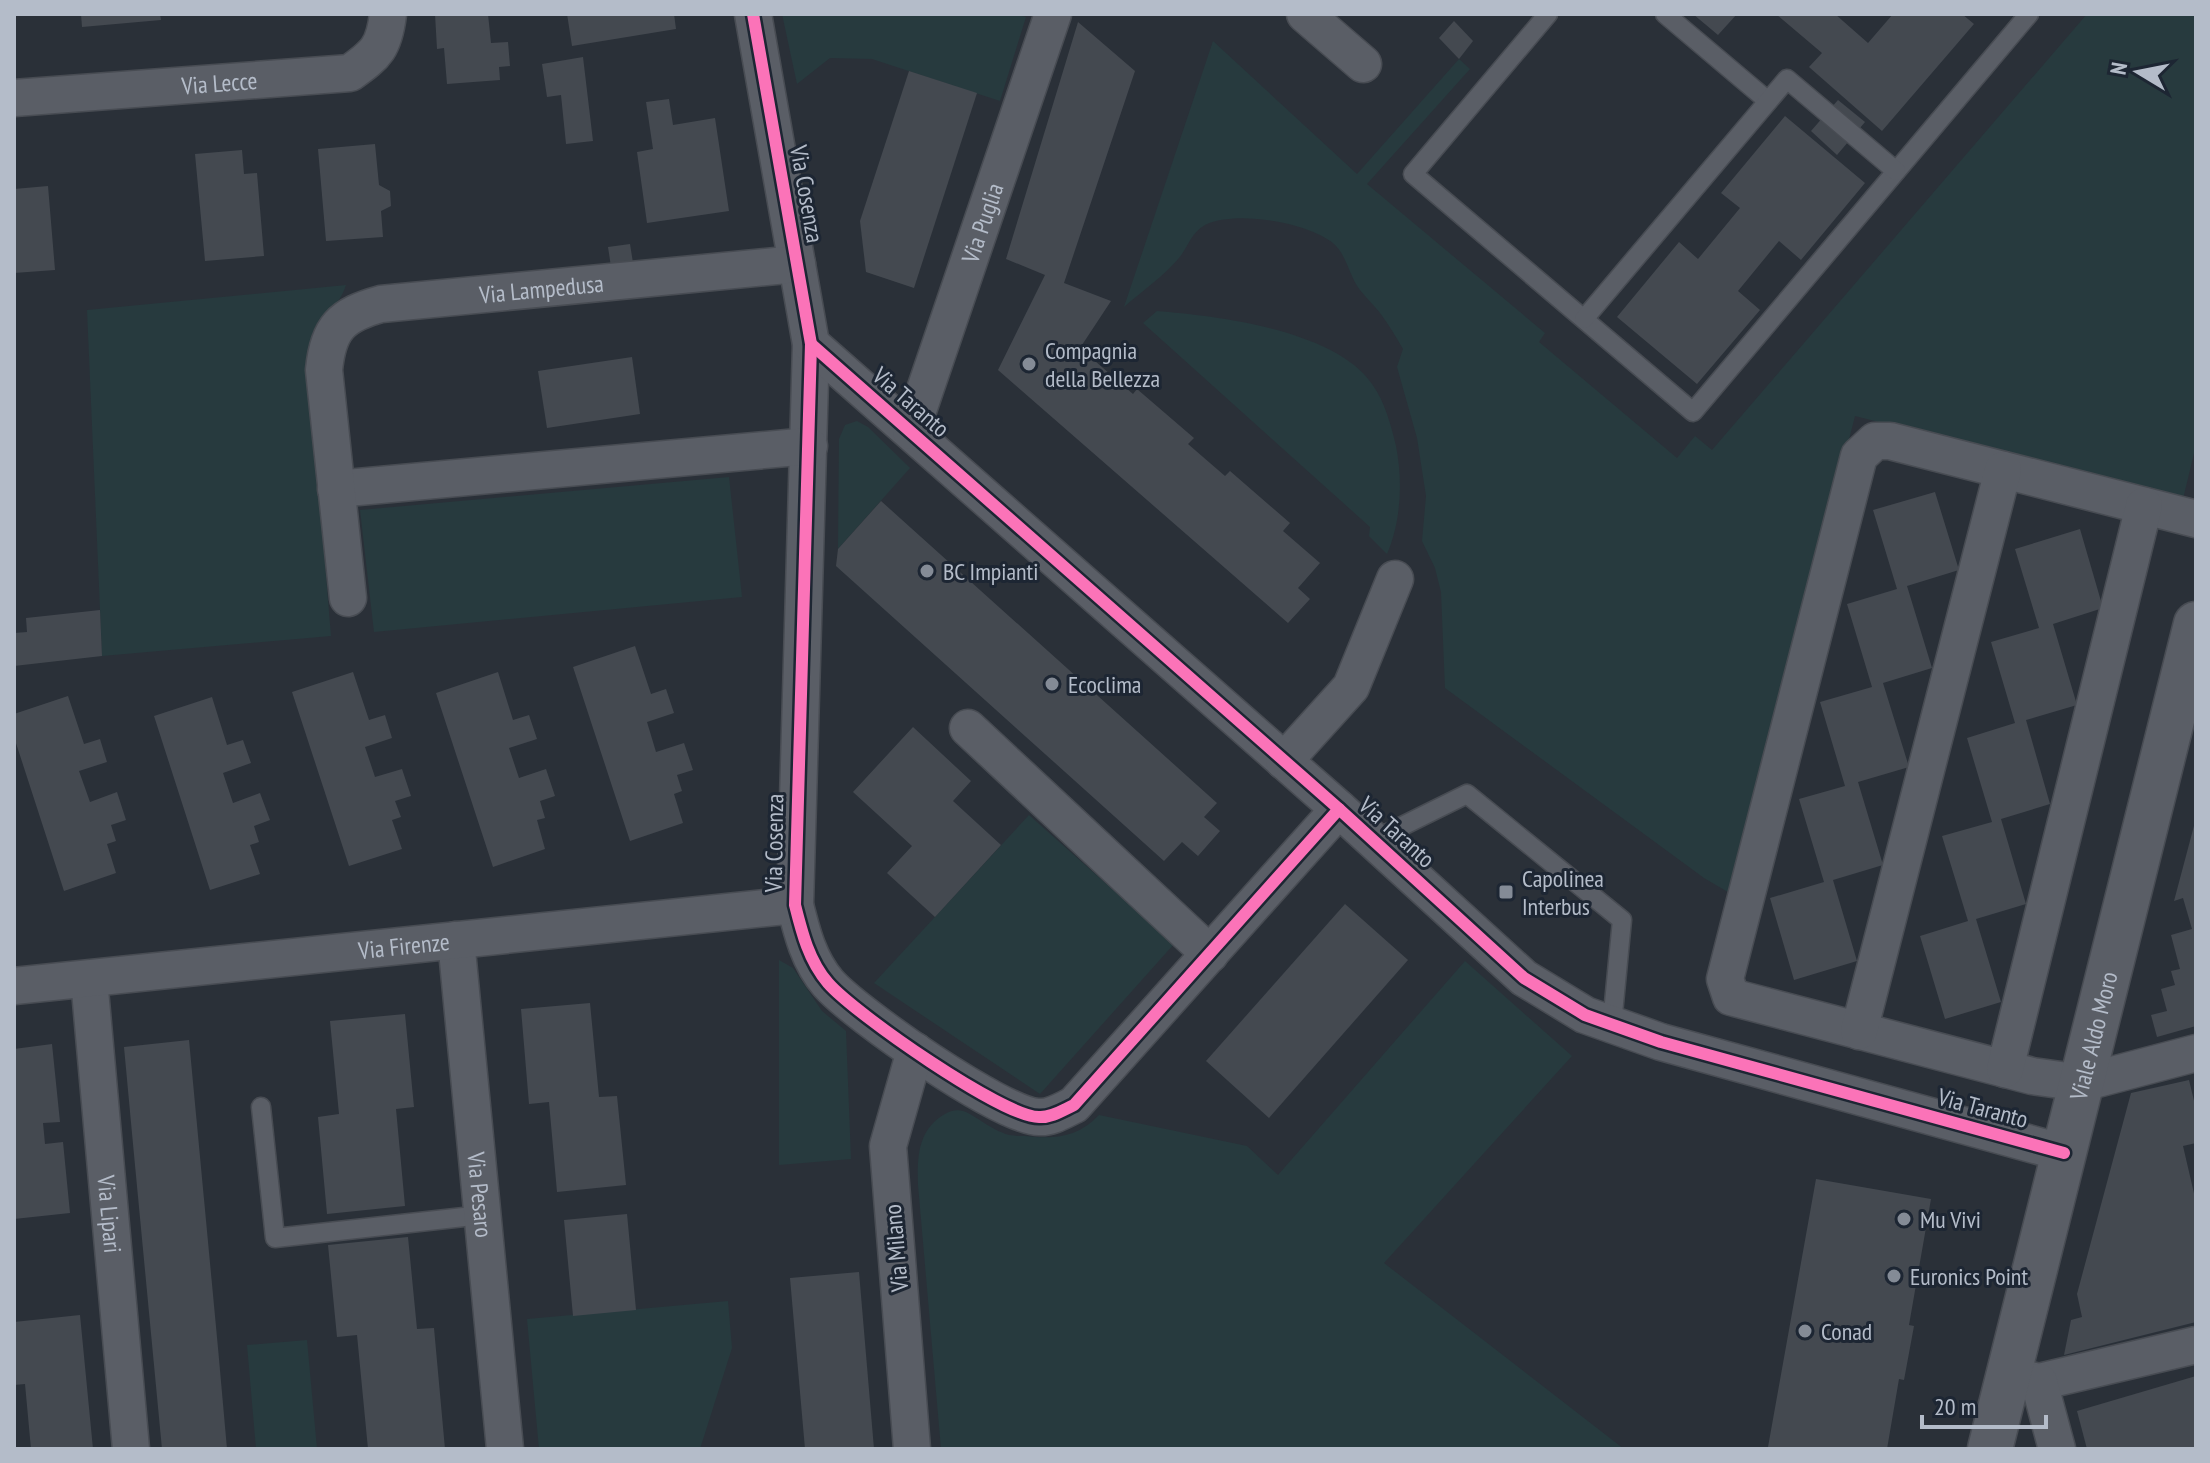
<svg xmlns="http://www.w3.org/2000/svg" width="2210" height="1463" font-family="'PT Sans Narrow',sans-serif">
  <rect width="100%" height="100%" fill="#2a3038"/>
  <g fill="#273a3e">
    <polygon points="782,14 1015,14 1026,17 1000,101 872,59 830,58 797,84"/>
    <path d="M 2087,14 L 2196,14 L 2196,445 L 2183,499 L 1855,416 L 1733,895 L 1704,878 L 1445,688 L 1441,592 L 1435,568 L 1422,541 L 1426,496 L 1417,438 L 1397,367 L 1403,349 C 1396,337 1389,325 1380,313 C 1374,305 1366,298 1360,290 C 1349,276 1347,255 1333,243 C 1307,222 1235,210 1205,225 C 1191,233 1188,247 1179,258 C 1164,276 1142,291 1124,307 L 1213,41 L 1357,174 L 1459,59 L 1470,69 L 1367,184 L 1545,333 L 1539,342 L 1677,458 L 1695,436 L 1712,450 Z"/>
    <path d="M 346,285 C 338,309 327,308 316,326 C 310,336 310,347 308,357 L 331,636 L 102,656 L 87,310 Z"/>
    <path d="M 1157,311 C 1218,316 1335,330 1372,384 C 1385,402 1391,425 1396,446 C 1403,481 1401,522 1387,554 L 1369,536 L 1370,527 L 1143,323 Z"/>
    <polygon points="857,421 868,427 910,468 838,549 839,439 845,425"/>
    <polygon points="729,477 742,597 374,632 360,510"/>
    <polygon points="1029,815 1174,944 1040,1094 874,983"/>
    <polygon points="779,960 793,968 822,1011 846,1031 851,1159 779,1165"/>
    <path d="M 1465,961 L 1572,1056 L 1384,1263 L 1624,1449 L 941,1449 L 918,1185 C 917,1157 918,1129 945,1114 C 950,1111 957,1109 963,1111 C 971,1113 990,1128 1001,1132 C 1008,1136 1017,1136 1025,1136 C 1055,1139 1077,1138 1099,1115 L 1247,1146 L 1278,1175 Z"/>
    <polygon points="728,1301 732,1348 700,1449 539,1449 527,1319"/>
    <polygon points="307,1340 317,1449 256,1449 247,1345"/>
  </g>
  <g fill="#444950">
    <polygon points="81,14 160,14 161,20 82,27"/>
    <polygon points="435,14 488,14 491,43 508,42 510,66 499,67 500,80 447,84 444,48 437,49"/>
    <polygon points="567,14 674,14 676,29 572,46"/>
    <polygon points="1693,14 1737,14 1718,35"/>
    <polygon points="1776,14 1835,14 1868,43 1893,14 1962,14 1974,24 1882,131 1809,67 1822,53"/>
    <polygon points="1454,21 1473,41 1459,59 1439,38"/>
    <polygon points="1078,22 1135,71 1064,283 1111,301 1080,348 1133,394 1137,389 1194,438 1188,444 1225,476 1230,471 1290,523 1283,531 1320,563 1298,588 1310,599 1288,623 998,370 1045,275 1006,259"/>
    <polygon points="583,57 593,141 566,144 561,95 547,97 542,64"/>
    <polygon points="909,71 977,93 914,288 866,272 860,221"/>
    <polygon points="669,99 673,125 715,118 729,211 647,223 637,152 653,149 646,102"/>
    <polygon points="1838,100 1865,122 1837,155 1811,131"/>
    <polygon points="1785,116 1865,183 1801,260 1779,241 1738,291 1760,310 1697,384 1617,317 1679,242 1698,259 1740,208 1721,193"/>
    <polygon points="375,144 379,185 390,191 391,206 381,211 383,237 326,241 318,149"/>
    <polygon points="242,150 244,174 257,173 264,256 205,261 195,154"/>
    <polygon points="48,186 55,270 14,273 14,189"/>
    <polygon points="630,244 634,269 612,273 608,247"/>
    <polygon points="632,357 640,414 547,428 538,371"/>
    <polygon points="1935,492 1959,570 1907,586 1932,668 1883,683 1909,767 1858,782 1883,865 1833,880 1857,961 1794,980 1770,898 1824,882 1799,799 1845,786 1820,702 1872,687 1847,604 1897,589 1873,510"/>
    <polygon points="881,501 1217,803 1204,817 1220,831 1198,856 1182,842 1164,861 836,566 838,549"/>
    <polygon points="2080,529 2103,608 2053,624 2077,705 2026,720 2050,804 2001,819 2026,904 1976,919 2001,1002 1945,1019 1920,936 1968,921 1942,836 1992,822 1967,738 2015,723 1991,642 2039,628 2015,549"/>
    <polygon points="100,610 102,656 14,666 14,633 27,632 26,618"/>
    <polygon points="635,646 651,694 666,689 674,713 647,722 656,752 684,743 693,770 677,775 682,791 674,794 683,823 630,841 573,667"/>
    <polygon points="353,672 369,720 385,715 392,738 365,747 375,777 402,769 411,796 395,801 401,817 392,820 402,849 349,866 292,692"/>
    <polygon points="498,672 513,720 529,715 537,739 509,748 519,778 546,769 555,796 540,801 545,818 537,820 545,849 493,867 436,693"/>
    <polygon points="68,696 84,744 100,739 107,762 79,771 90,802 117,792 126,820 111,825 116,841 107,844 116,873 64,891 14,737 14,714"/>
    <polygon points="212,697 227,745 243,740 251,763 223,773 233,803 260,793 270,820 254,826 259,842 250,845 260,874 210,890 154,716"/>
    <polygon points="913,727 971,781 953,801 1001,845 935,917 887,873 912,846 853,792"/>
    <polygon points="2195,822 2196,1026 2157,1037 2151,1015 2167,1011 2161,989 2175,985 2171,971 2180,969 2171,935 2192,929 2183,898 2174,901"/>
    <polygon points="1345,904 1408,960 1269,1118 1206,1061"/>
    <polygon points="590,1003 599,1097 617,1096 626,1185 557,1192 549,1102 529,1104 521,1009"/>
    <polygon points="405,1014 414,1107 396,1109 405,1206 327,1214 318,1117 339,1114 330,1021"/>
    <polygon points="189,1040 218,1348 227,1449 162,1449 133,1144 124,1047"/>
    <polygon points="52,1044 60,1122 43,1123 45,1144 63,1142 70,1213 14,1219 14,1049"/>
    <polygon points="2189,1080 2196,1109 2196,1143 2183,1146 2196,1202 2196,1322 2064,1355 2071,1320 2082,1317 2077,1294 2131,1093"/>
    <polygon points="1816,1179 1931,1199 1909,1325 1914,1326 1904,1380 1899,1379 1887,1449 1768,1447"/>
    <polygon points="627,1214 636,1310 573,1316 564,1220"/>
    <polygon points="408,1237 417,1329 434,1328 445,1449 368,1449 357,1335 337,1337 328,1245"/>
    <polygon points="859,1272 874,1449 805,1449 790,1278"/>
    <polygon points="80,1315 93,1449 31,1449 25,1384 14,1385 14,1322"/>
    <polygon points="2196,1376 2196,1449 2087,1449 2077,1411"/>
  </g>
  <g fill="none" stroke-linecap="round" stroke-linejoin="round">
    <g stroke="#484c53" stroke-width="21">
      <g id="service">
        <polyline points="1548,14 1413,174 1693,412 2029,14"/>
        <polyline points="1665,14 1768,101"/>
        <polyline points="1584,319 1787,79 1896,171"/>
        <polyline points="1374,840 1467,794 1622,920 1612,1024"/>
        <polyline points="261,1107 275,1238 482,1215"/>
      </g>
    </g>
    <g stroke="#484c53" stroke-width="39">
      <g id="minor">
        <path d="M 753,14 L 811,344 L 795,905 C 802,933 809,961 828,983 C 855,1014 1003,1117 1039,1117 C 1051,1118 1063,1110 1074,1105 L 1339,809"/>
        <polyline points="1305,14 1363,64"/>
        <path id="s1" d="M 14,98 L 350,73 C 377,54 384,47 388,14"/>
        <polyline points="811,344 1339,809 1524,978 1585,1015 1661,1042 2064,1153"/>
        <path id="s2" d="M 911,431 L 1053,14"/>
        <polyline points="336,489 809,446"/>
        <polyline points="2196,519 1890,441 1875,441 1859,456 1725,979 1731,997 2032,1076 2082,1083 2196,1053"/>
        <path id="s3" d="M 348,598 L 324,370 C 328,328 341,315 381,304 L 797,264"/>
        <polyline points="968,728 1210,954"/>
        <polyline points="1284,761 1351,687 1395,579"/>
        <path id="s4" d="M 456,940 L 505,1449"/>
        <path id="s5" d="M 89,979 L 131,1449"/>
        <path id="s6" d="M 14,986 L 795,905"/>
        <polyline points="1859,1031 2003,470"/>
        <polyline points="2005,1069 2144,506"/>
        <polyline points="2009,1375 2039,1382 2196,1345"/>
        <polyline points="2039,1382 2057,1449"/>
        <polyline points="912,1449 888,1146 915,1051"/>
      </g>
    </g>
    <g stroke="#484c53" stroke-width="47">
      <g id="tertiary">
        <path id="s7" d="M 1990,1449 L 2196,624"/>
      </g>
    </g>
    <use href="#service" stroke="#5a5e66" stroke-width="18"/>
    <use href="#minor" stroke="#5a5e66" stroke-width="36"/>
    <use href="#tertiary" stroke="#5a5e66" stroke-width="44"/>
    <g stroke="#1d2633" stroke-width="17">
      <g id="cycleway">
        <path d="M 753,14 L 811,344 L 795,905 C 802,933 809,961 828,983 C 855,1014 1003,1117 1039,1117 C 1051,1118 1063,1110 1074,1105 L 1339,809"/>
        <polyline points="811,344 1339,809 1524,978 1585,1015 1661,1042 2064,1153"/>
      </g>
    </g>
    <use href="#cycleway" stroke="#fb73b8" stroke-width="12"/>
  </g>
  <g fill="#848b96" stroke="#1d2633" stroke-width="3">
    <circle cx="1029" cy="364" r="8"/>
    <circle cx="927" cy="571" r="8"/>
    <circle cx="1052" cy="684" r="8"/>
    <rect x="1498" y="884" width="16" height="16" rx="4"/>
    <circle cx="1904" cy="1219" r="8"/>
    <circle cx="1894" cy="1276" r="8"/>
    <circle cx="1805" cy="1331" r="8"/>
  </g>
  <g text-anchor="middle" dominant-baseline="central" stroke-width="6" stroke-linejoin="round" paint-order="stroke">
    <g font-size="24" fill="#b4bcc9" stroke="#1d2633">
      <text stroke="none"><textPath href="#s1" startOffset="206">Via Lecce</textPath></text>
      <text transform="translate(807 194) rotate(80)">Via Cosenza</text>
      <text stroke="none"><textPath href="#s2" startOffset="220">Via Puglia</textPath></text>
      <text stroke="none"><textPath href="#s3" startOffset="486">Via Lampedusa</textPath></text>
      <text transform="translate(911 402) rotate(41)">Via Taranto</text>
      <text transform="translate(1397 832) rotate(42)">Via Taranto</text>
      <text transform="translate(774 843) rotate(-89)">Via Cosenza</text>
      <text stroke="none"><textPath href="#s6" startOffset="392">Via Firenze</textPath></text>
      <text stroke="none"><textPath href="#s7" startOffset="426">Viale Aldo Moro</textPath></text>
      <text transform="translate(1983 1108) rotate(15)">Via Taranto</text>
      <text stroke="none"><textPath href="#s4" startOffset="256">Via Pesaro</textPath></text>
      <text stroke="none"><textPath href="#s5" startOffset="236">Via Lipari</textPath></text>
      <text transform="translate(896 1248) rotate(-95)">Via Milano</text>
    </g>
    <g font-size="24" fill="#b4bcc9" stroke="#1d2633" text-anchor="start">
      <text x="1045" y="350">Compagnia<tspan x="1045" dy="28">della Bellezza</tspan></text>
      <text x="943" y="571">BC Impianti</text>
      <text x="1068" y="684">Ecoclima</text>
      <text x="1522" y="878">Capolinea<tspan x="1522" dy="28">Interbus</tspan></text>
      <text x="1920" y="1219">Mu Vivi</text>
      <text x="1910" y="1276">Euronics Point</text>
      <text x="1821" y="1331">Conad</text>
    </g>
  </g>
  <rect width="2210" height="1463" fill="none" stroke="#b4bcc9" stroke-width="32"/>
  <g transform="translate(2138 72) rotate(280)" stroke="#1d2633" stroke-width="6" paint-order="stroke">
  <path d="M0-6L14 30L0 20L-14 30Z" fill="#b4bcc9"/>
  <text y="-12" font-size="22" font-weight="bold" text-anchor="middle" fill="#b4bcc9">N</text>
  </g>
  <path d="M1922 1415v12h124v-12" fill="none" stroke="#b4bcc9" stroke-width="4"/>
  <text x="1934" y="1415" font-size="24" fill="#b4bcc9" stroke="#1d2633" stroke-width="6" paint-order="stroke">20 m</text>
</svg>
